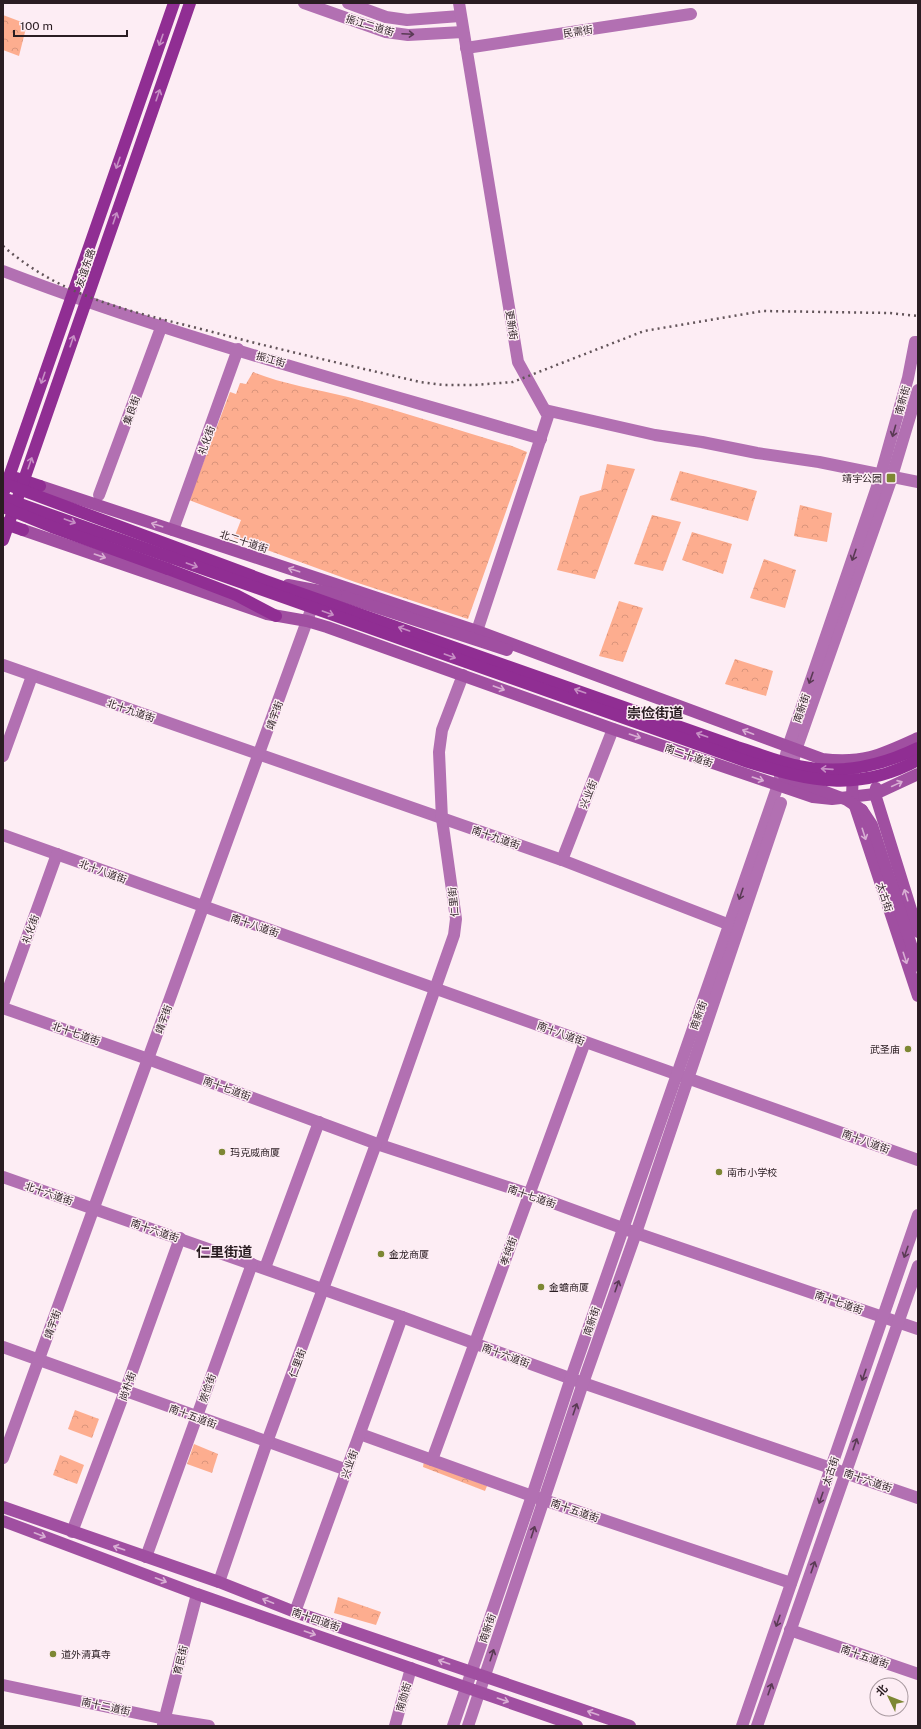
<svg xmlns="http://www.w3.org/2000/svg" width="921" height="1729" font-family="'Public Sans','Noto Sans SC',sans-serif">
  <defs>
    <pattern id="park-crowns" width="20" height="18" patternUnits="userSpaceOnUse"><rect width="20" height="18" fill="#fdad8f"/><path d="M2 6a3 3 0 1 1 6 0M12 15a3 3 0 1 1 6 0" fill="none" stroke="#d9947b"/></pattern>
  </defs>
  <rect width="100%" height="100%" fill="#fdedf4"/>
  <g fill="url(#park-crowns)">
    <polygon points="3,15 27,24 19,56 3,50"/>
    <path d="M 253,372 C 283,384 316,389 348,397 C 403,412 457,430 512,446 L 527,452 L 468,619 L 355,582 L 234,538 L 241,520 L 189,500 L 230,392 L 236,394 L 240,383 L 246,384 Z"/>
    <polygon points="607,464 635,469 595,579 557,570 580,496 601,490"/>
    <polygon points="680,471 757,491 748,521 670,500"/>
    <polygon points="800,505 832,513 827,542 794,536"/>
    <polygon points="652,515 681,522 663,571 634,564"/>
    <polygon points="692,532 732,544 723,574 682,560"/>
    <polygon points="764,559 796,570 785,608 750,598"/>
    <polygon points="619,601 643,608 623,662 599,656"/>
    <polygon points="735,659 773,671 766,696 725,684"/>
    <polygon points="75,1410 99,1419 92,1438 68,1429"/>
    <polygon points="194,1444 218,1454 212,1473 187,1464"/>
    <polygon points="60,1455 84,1465 77,1484 53,1475"/>
    <polygon points="424,1461 487,1486 485,1491 423,1467"/>
    <polygon points="338,1597 381,1612 376,1625 334,1613"/>
  </g>
  <g fill="none" stroke-linecap="round" stroke-linejoin="round">
    <g stroke="#b270b2" stroke-width="12">
      <polyline points="304,3 386,32 408,35 463,32"/>
      <polyline points="348,3 386,17 407,20 460,16"/>
      <polyline points="459,3 518,362 548,416 477,631"/>
      <polyline points="466,48 691,14"/>
      <path d="M 3,271 C 178,338 361,386 541,439"/>
      <polyline points="545,410 655,435 702,442 757,453 819,462 918,482"/>
      <polyline points="99,495 162,325"/>
      <polyline points="173,530 238,349"/>
      <polyline points="3,665 562,860 730,925"/>
      <polyline points="3,756 32,676"/>
      <polyline points="790,774 796,750 890,483 918,390"/>
      <polyline points="3,835 918,1160"/>
      <polyline points="562,860 613,729"/>
      <polyline points="3,1004 57,854"/>
      <polyline points="3,1008 148,1059 380,1145 529,1194 636,1233 918,1329"/>
      <polyline points="380,1145 454,935 456,919 442,819 439,752 442,730 463,675"/>
      <polyline points="3,1177 402,1317 583,1383 918,1498"/>
      <polyline points="265,1268 319,1122"/>
      <polyline points="3,1347 347,1470"/>
      <polyline points="360,1434 532,1496 791,1583"/>
      <polyline points="3,1458 315,599"/>
      <polyline points="432,1460 585,1042"/>
      <polyline points="72,1532 125,1391 180,1238"/>
      <polyline points="146,1557 252,1264"/>
      <polyline points="219,1582 267,1442 376,1144"/>
      <polyline points="295,1612 402,1317"/>
      <polyline points="790,1630 918,1674"/>
      <polyline points="3,1685 165,1719 209,1726"/>
      <polyline points="163,1725 197,1594"/>
      <polyline points="395,1726 411,1668"/>
      <polyline points="453,1726 532,1496 571,1378 778,785 788,747 879,481 908,378 915,342 918,342"/>
      <polyline points="468,1726 583,1383 636,1233 781,803"/>
      <polyline points="742,1726 918,1215"/>
      <polyline points="757,1726 918,1266"/>
    </g>
    <g stroke="#a04fa1" stroke-width="12">
      <path d="M 40,486 L 477,631 L 822,759 C 863,764 881,755 918,738"/>
      <polyline points="23,530 267,614 307,621 327,627 613,729 813,797 832,799 875,794 918,774"/>
      <polyline points="336,594 507,650"/>
      <polyline points="853,770 852,797 918,996"/>
      <polyline points="876,788 875,794 918,932"/>
      <polyline points="862,810 872,825 918,966"/>
      <polyline points="3,1507 219,1582 295,1612 630,1726"/>
      <polyline points="3,1521 197,1594 577,1726"/>
    </g>
    <g stroke="#902e93" stroke-width="12">
      <polyline points="16,478 40,486"/>
      <polyline points="3,494 174,3"/>
      <polyline points="3,523 23,530"/>
      <polyline points="3,540 190,3"/>
      <polyline points="168,569 236,595 276,616"/>
    </g>
    <path stroke="#625459" stroke-width="2.5" stroke-dasharray="2 4" stroke-linecap="butt" d="M 3,246 C 63,298 130,311 205,330 C 276,349 348,365 420,382 L 444,385 L 474,385 L 513,382 L 644,331 L 763,311 L 889,313 L 918,316"/>
    <g stroke="#a04fa1" stroke-width="12">
      <polyline points="288,585 336,594"/>
      <polyline points="784,776 847,800 862,810"/>
    </g>
    <g stroke="#902e93" stroke-width="12">
      <path d="M 3,483 L 266,581 L 737,747 C 757,753 778,762 799,766 C 840,775 881,766 918,748"/>
      <path d="M 3,498 L 748,762 C 810,781 857,793 918,760"/>
      <polyline points="3,507 52,527 168,569"/>
    </g>
  </g>
  <defs><path id="oneway-shaft" d="M-6 0H5M1.5-3L5.5 0L1.5 3" fill="none" stroke-width="1.6" stroke-linecap="round" stroke-linejoin="round"/></defs>
  <g stroke="#5a3a54">
    <use href="#oneway-shaft" transform="translate(408 34) rotate(3)"/>
    <use href="#oneway-shaft" transform="translate(894 431) rotate(106)"/>
    <use href="#oneway-shaft" transform="translate(854 555) rotate(109)"/>
    <use href="#oneway-shaft" transform="translate(811 678) rotate(109)"/>
    <use href="#oneway-shaft" transform="translate(741 894) rotate(109)"/>
    <use href="#oneway-shaft" transform="translate(906 1252) rotate(109)"/>
    <use href="#oneway-shaft" transform="translate(617 1286) rotate(-71)"/>
    <use href="#oneway-shaft" transform="translate(864 1375) rotate(109)"/>
    <use href="#oneway-shaft" transform="translate(575 1409) rotate(-71)"/>
    <use href="#oneway-shaft" transform="translate(855 1444) rotate(-71)"/>
    <use href="#oneway-shaft" transform="translate(821 1498) rotate(109)"/>
    <use href="#oneway-shaft" transform="translate(533 1532) rotate(-72)"/>
    <use href="#oneway-shaft" transform="translate(813 1567) rotate(-71)"/>
    <use href="#oneway-shaft" transform="translate(778 1621) rotate(109)"/>
    <use href="#oneway-shaft" transform="translate(492 1655) rotate(-72)"/>
    <use href="#oneway-shaft" transform="translate(770 1689) rotate(-71)"/>
  </g>
  <g stroke="#c68ec4">
    <use href="#oneway-shaft" transform="translate(161 40) rotate(109)"/>
    <use href="#oneway-shaft" transform="translate(158 95) rotate(-71)"/>
    <use href="#oneway-shaft" transform="translate(118 163) rotate(109)"/>
    <use href="#oneway-shaft" transform="translate(115 218) rotate(-71)"/>
    <use href="#oneway-shaft" transform="translate(72 341) rotate(-71)"/>
    <use href="#oneway-shaft" transform="translate(43 378) rotate(109)"/>
    <use href="#oneway-shaft" transform="translate(30 463) rotate(-71)"/>
    <use href="#oneway-shaft" transform="translate(70 521) rotate(20)"/>
    <use href="#oneway-shaft" transform="translate(192 565) rotate(20)"/>
    <use href="#oneway-shaft" transform="translate(328 613) rotate(20)"/>
    <use href="#oneway-shaft" transform="translate(404 629) rotate(-161)"/>
    <use href="#oneway-shaft" transform="translate(450 656) rotate(20)"/>
    <use href="#oneway-shaft" transform="translate(580 691) rotate(-161)"/>
    <use href="#oneway-shaft" transform="translate(702 735) rotate(-161)"/>
    <use href="#oneway-shaft" transform="translate(827 769) rotate(-176)"/>
  </g>
  <g stroke="#d8aed3">
    <use href="#oneway-shaft" transform="translate(157 525) rotate(-162)"/>
    <use href="#oneway-shaft" transform="translate(100 556) rotate(19)"/>
    <use href="#oneway-shaft" transform="translate(294 570) rotate(-162)"/>
    <use href="#oneway-shaft" transform="translate(499 688) rotate(20)"/>
    <use href="#oneway-shaft" transform="translate(748 732) rotate(-159)"/>
    <use href="#oneway-shaft" transform="translate(635 736) rotate(19)"/>
    <use href="#oneway-shaft" transform="translate(758 779) rotate(19)"/>
    <use href="#oneway-shaft" transform="translate(897 784) rotate(-25)"/>
    <use href="#oneway-shaft" transform="translate(864 834) rotate(72)"/>
    <use href="#oneway-shaft" transform="translate(906 895) rotate(-107)"/>
    <use href="#oneway-shaft" transform="translate(905 958) rotate(72)"/>
    <use href="#oneway-shaft" transform="translate(40 1535) rotate(21)"/>
    <use href="#oneway-shaft" transform="translate(119 1548) rotate(-161)"/>
    <use href="#oneway-shaft" transform="translate(161 1580) rotate(21)"/>
    <use href="#oneway-shaft" transform="translate(268 1601) rotate(-158)"/>
    <use href="#oneway-shaft" transform="translate(310 1633) rotate(19)"/>
    <use href="#oneway-shaft" transform="translate(444 1662) rotate(-161)"/>
    <use href="#oneway-shaft" transform="translate(503 1700) rotate(19)"/>
    <use href="#oneway-shaft" transform="translate(593 1713) rotate(-161)"/>
  </g>
  <g fill="#7d8733" stroke="#fdedf4" stroke-width="1.5">
    <rect x="886" y="473" width="10" height="10" rx="2"/>
    <circle cx="908" cy="1049" r="4"/>
    <circle cx="222" cy="1152" r="4"/>
    <circle cx="719" cy="1172" r="4"/>
    <circle cx="381" cy="1254" r="4"/>
    <circle cx="541" cy="1287" r="4"/>
    <circle cx="53" cy="1654" r="4"/>
  </g>
  <g text-anchor="middle" dominant-baseline="central" stroke-width="3" stroke-linejoin="round" paint-order="stroke">
    <g font-size="10" fill="#2a1d22" stroke="#fdedf4">
      <text transform="translate(370 25) rotate(17)">振江二道街</text>
      <text transform="translate(578 31) rotate(-9)">民需街</text>
      <text transform="translate(85 268) rotate(-71)">友谊东路</text>
      <text transform="translate(512 325) rotate(81)">更新街</text>
      <text transform="translate(271 359) rotate(16)">振江街</text>
      <text transform="translate(902 400) rotate(-75)">南新街</text>
      <text transform="translate(131 410) rotate(-70)">集良街</text>
      <text transform="translate(206 440) rotate(-70)">礼化街</text>
      <text transform="translate(244 541) rotate(18)">北二十道街</text>
      <text transform="translate(801 708) rotate(-71)">南新街</text>
      <text transform="translate(131 710) rotate(19)">北十九道街</text>
      <text transform="translate(274 715) rotate(-70)">靖宇街</text>
      <text transform="translate(689 755) rotate(19)">南二十道街</text>
      <text transform="translate(588 794) rotate(-69)">兴业街</text>
      <text transform="translate(496 837) rotate(19)">南十九道街</text>
      <text transform="translate(103 871) rotate(20)">北十八道街</text>
      <text transform="translate(885 897) rotate(72)">太古街</text>
      <text transform="translate(453 902) rotate(-96)">仁里街</text>
      <text transform="translate(255 925) rotate(19)">南十八道街</text>
      <text transform="translate(30 929) rotate(-70)">礼化街</text>
      <text transform="translate(698 1015) rotate(-70)">南新街</text>
      <text transform="translate(163 1019) rotate(-70)">靖宇街</text>
      <text transform="translate(76 1033) rotate(19)">北十七道街</text>
      <text transform="translate(561 1033) rotate(20)">南十八道街</text>
      <text transform="translate(227 1088) rotate(20)">南十七道街</text>
      <text transform="translate(866 1141) rotate(20)">南十八道街</text>
      <text transform="translate(49 1193) rotate(19)">北十六道街</text>
      <text transform="translate(532 1196) rotate(19)">南十七道街</text>
      <text transform="translate(155 1230) rotate(19)">南十六道街</text>
      <text transform="translate(508 1251) rotate(-70)">孝纯街</text>
      <text transform="translate(839 1302) rotate(19)">南十七道街</text>
      <text transform="translate(591 1321) rotate(-71)">南新街</text>
      <text transform="translate(52 1324) rotate(-70)">靖宇街</text>
      <text transform="translate(506 1355) rotate(20)">南十六道街</text>
      <text transform="translate(297 1363) rotate(-70)">仁里街</text>
      <text transform="translate(127 1386) rotate(-70)">尚朴街</text>
      <text transform="translate(207 1388) rotate(-70)">崇俭街</text>
      <text transform="translate(193 1416) rotate(20)">南十五道街</text>
      <text transform="translate(349 1464) rotate(-70)">兴业街</text>
      <text transform="translate(830 1471) rotate(-71)">太古街</text>
      <text transform="translate(868 1480) rotate(19)">南十六道街</text>
      <text transform="translate(575 1510) rotate(19)">南十五道街</text>
      <text transform="translate(316 1619) rotate(19)">南十四道街</text>
      <text transform="translate(487 1628) rotate(-71)">南新街</text>
      <text transform="translate(865 1656) rotate(19)">南十五道街</text>
      <text transform="translate(180 1660) rotate(-76)">育民街</text>
      <text transform="translate(403 1697) rotate(-74)">南勋街</text>
      <text transform="translate(106 1706) rotate(12)">南十二道街</text>
    </g>
    <g font-size="10" fill="#2a1d22" stroke="#fdedf4" text-anchor="start">
      <text x="882" y="478" text-anchor="end">靖宇公园</text>
      <text x="900" y="1049" text-anchor="end">武圣庙</text>
      <text x="230" y="1152">玛克威商厦</text>
      <text x="727" y="1172">南市小学校</text>
      <text x="389" y="1254">金龙商厦</text>
      <text x="549" y="1287">金蟾商厦</text>
      <text x="61" y="1654">道外清真寺</text>
    </g>
    <g font-size="14" font-weight="bold" fill="#2a1d22" stroke="#fdedf4">
      <text x="655" y="713">崇俭街道</text>
      <text x="224" y="1252">仁里街道</text>
    </g>
  </g>
  <rect width="921" height="1729" fill="none" stroke="#2a1d22" stroke-width="8"/>
  <g transform="translate(889 1697) rotate(313)"><circle r="19" fill="#fdedf4" stroke="#a99aa0"/>
  <path d="M0-3L7 15L0 10L-7 15Z" fill="#7d8733"/>
  <text y="-6" font-size="11" font-weight="bold" text-anchor="middle" fill="#2a1d22">北</text>
  </g>
  <path d="M14 30v6h113v-6" fill="none" stroke="#2a1d22" stroke-width="2"/>
  <text x="20" y="30" font-size="12" fill="#2a1d22" stroke="#fdedf4" stroke-width="3" paint-order="stroke">100 m</text>
</svg>
